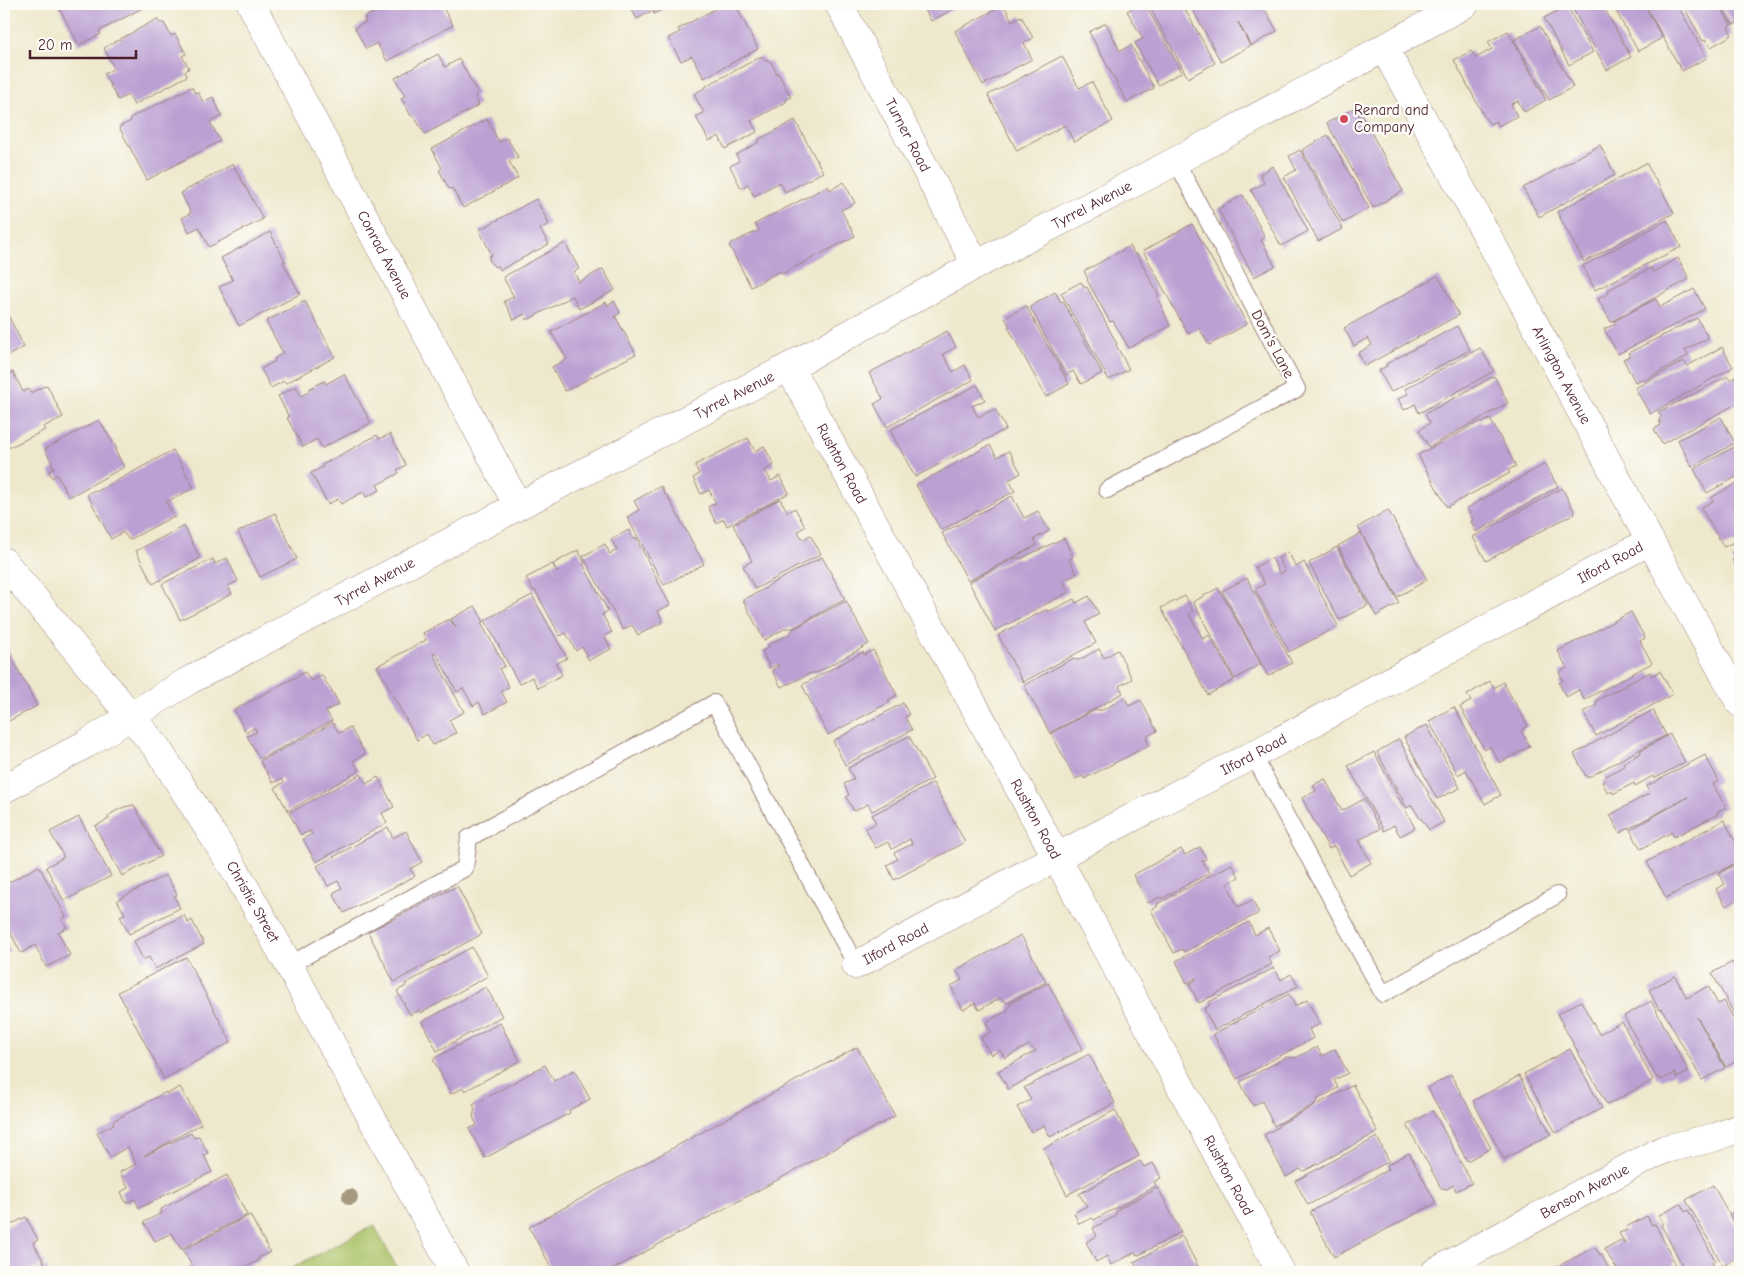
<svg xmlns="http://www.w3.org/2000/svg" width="1744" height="1276" font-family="'Comic Neue',sans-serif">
  <rect width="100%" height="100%" fill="#fdfcf7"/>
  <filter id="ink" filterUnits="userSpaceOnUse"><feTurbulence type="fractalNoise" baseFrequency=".02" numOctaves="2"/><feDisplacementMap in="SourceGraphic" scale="10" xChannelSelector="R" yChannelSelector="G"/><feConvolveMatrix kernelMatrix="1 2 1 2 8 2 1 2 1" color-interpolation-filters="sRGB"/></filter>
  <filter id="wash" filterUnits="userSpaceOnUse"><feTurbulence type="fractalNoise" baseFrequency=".0096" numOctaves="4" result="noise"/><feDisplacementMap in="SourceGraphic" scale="20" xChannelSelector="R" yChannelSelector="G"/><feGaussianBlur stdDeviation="1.12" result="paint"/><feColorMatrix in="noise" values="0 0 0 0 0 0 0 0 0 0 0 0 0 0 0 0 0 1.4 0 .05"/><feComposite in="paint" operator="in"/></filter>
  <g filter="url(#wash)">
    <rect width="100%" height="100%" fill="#eee8cc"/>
    <polygon fill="#abc368" stroke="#7a714a" points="374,1225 399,1272 284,1272"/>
    <g id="blocks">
      <g fill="#bba0d3">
        <polygon points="62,4 150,4 99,31 101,34 79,45 58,6"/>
        <polygon points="380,4 445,4 446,6 443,8 453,25 387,61 377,43 366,49 355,28 366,22 364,18 382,8"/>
        <polygon points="629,4 673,4 654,14 653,10 637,19"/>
        <polygon points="724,4 735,4 758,49 704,78 692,56 681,61 668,38 680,32 678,29"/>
        <polygon points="922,4 963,4 931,21"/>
        <polygon points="1140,4 1145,4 1182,72 1158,85 1135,43 1143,39 1127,11"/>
        <polygon points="1148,4 1182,4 1215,63 1188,78"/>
        <polygon points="1194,4 1262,4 1277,31 1251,46 1238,22 1250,46 1221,62 1191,6"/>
        <polygon points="1570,4 1602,4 1631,57 1607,70"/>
        <polygon points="1612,4 1677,4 1707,58 1682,71 1646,7 1662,38 1638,51"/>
        <polygon points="1682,4 1719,4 1731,25 1728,27 1732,35 1711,47 1706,40 1703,41"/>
        <polygon points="1721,4 1740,4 1740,21 1733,25"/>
        <polygon points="1004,5 1012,21 1021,16 1033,38 1024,43 1032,59 983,85 955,31"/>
        <polygon points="1567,6 1593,52 1569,65 1544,18"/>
        <polygon points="157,19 160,23 164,23 171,36 175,34 186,54 182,56 189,68 185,72 187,76 134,105 128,95 118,100 104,74 114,68 104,48"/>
        <polygon points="1106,23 1120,51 1131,45 1154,88 1127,102 1089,32"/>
        <polygon points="1540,26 1573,87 1549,100 1514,40"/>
        <polygon points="1508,31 1546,100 1524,112 1518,101 1511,104 1517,116 1498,126 1496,121 1490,124 1485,118 1454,60 1471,51 1476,58 1492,49 1488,42"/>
        <polygon points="438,54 445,67 459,59 478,94 475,96 479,105 425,134 413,115 411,116 401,98 405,96 395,78"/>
        <polygon points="762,56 764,60 771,62 776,72 776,74 778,73 791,97 786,100 786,102 751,121 757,132 725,149 719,136 709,141 696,117 704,113 694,94 706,87 706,86"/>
        <polygon points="1062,56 1079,88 1092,82 1113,121 1074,142 1065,125 1017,151 988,95"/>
        <polygon points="192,87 195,93 198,92 203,102 213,97 222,116 210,122 220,141 147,180 119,127 131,121 130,118"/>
        <polygon points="1354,108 1359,116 1361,114 1403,191 1373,208 1327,123"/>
        <polygon points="487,119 499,142 507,138 518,157 509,161 518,178 463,208 452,188 449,189 439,170 442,168 432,149"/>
        <polygon points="795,120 823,172 785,192 780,182 754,196 748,184 741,188 730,166 739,161 736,155 759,142 758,140"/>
        <polygon points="1328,135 1369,208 1343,223 1302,150"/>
        <polygon points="1600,145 1615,175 1539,217 1523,188"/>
        <polygon points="1300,150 1343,229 1318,241 1284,177 1296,170 1289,156"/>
        <polygon points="1646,163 1674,213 1584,262 1557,212"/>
        <polygon points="233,164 263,219 209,247 199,227 189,232 182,218 191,213 181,193"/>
        <polygon points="1273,166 1308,231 1281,246 1251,190 1264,183 1260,174"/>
        <polygon points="844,182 855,203 841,210 855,236 782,274 780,271 751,287 729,245 759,230 755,224 828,186 830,190"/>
        <polygon points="1243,195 1265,237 1261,240 1275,266 1254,277 1218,209"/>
        <polygon points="536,199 549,224 540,229 549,244 500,270 498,265 495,267 490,262 489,256 492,255 479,230"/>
        <polygon points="1667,220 1681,247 1595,290 1583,266"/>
        <polygon points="1192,224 1247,324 1209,345 1199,328 1188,334 1143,251"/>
        <polygon points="270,232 285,261 283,262 300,294 239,326 219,287 233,280 221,258"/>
        <polygon points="565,243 579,269 574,272 579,282 603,269 615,290 579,309 573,296 527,320 524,314 514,320 504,301 514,297 503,277"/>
        <polygon points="1130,246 1135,255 1137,254 1159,296 1157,297 1170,326 1129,348 1113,321 1110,322 1087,280 1088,279 1084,271"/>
        <polygon points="1678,258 1689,279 1611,322 1598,299 1609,293 1608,290 1651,268 1653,272"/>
        <polygon points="1438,276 1459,315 1365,366 1358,353 1372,345 1368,338 1354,346 1344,328"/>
        <polygon points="1081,282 1085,288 1087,287 1117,344 1116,345 1129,369 1109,380 1061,293"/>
        <polygon points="1694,289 1705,309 1618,354 1604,329 1615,324 1614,321 1656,299 1660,307"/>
        <polygon points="1055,292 1061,302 1063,301 1102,373 1081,384 1073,371 1066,375 1030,307"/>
        <polygon points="305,301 335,357 286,383 284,381 271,388 261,369 275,361 274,359 283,353 266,321"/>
        <polygon points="614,301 620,313 615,316 636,354 565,391 552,367 567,359 551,332 606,302 607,305"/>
        <polygon points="1026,306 1069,384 1046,397 1008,327 1010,326 1005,318"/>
        <polygon points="4,307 24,347 4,358"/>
        <polygon points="1697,318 1708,338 1685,350 1688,356 1643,381 1642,379 1635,382 1623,359 1630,356 1628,353"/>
        <polygon points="1457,326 1470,350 1391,392 1379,370 1387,366 1386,364"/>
        <polygon points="947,331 956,347 943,354 953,372 965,365 973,380 887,427 874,404 883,399 869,373"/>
        <polygon points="1722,347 1733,367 1650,414 1635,388 1684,361 1687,366"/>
        <polygon points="1480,348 1494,371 1419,413 1415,404 1404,410 1398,399 1408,394 1405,389"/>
        <polygon points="13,372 23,392 29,389 30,393 47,385 63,417 43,427 45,430 4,450 4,376"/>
        <polygon points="344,374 371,423 322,448 317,439 303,447 287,418 289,417 278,396 296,386 301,396 310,391 309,389 324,381 326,384"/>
        <polygon points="1739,375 1740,402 1662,444 1654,429 1661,425 1659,420 1661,416 1658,412 1728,376 1730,380"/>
        <polygon points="1494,376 1508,403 1429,447 1419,430 1430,423 1425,414"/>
        <polygon points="977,385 985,400 972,406 978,417 995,409 1006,429 915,477 890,430"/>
        <polygon points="1721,417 1735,443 1692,467 1678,440"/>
        <polygon points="1490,419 1516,466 1508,470 1510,473 1447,507 1418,455 1481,421 1482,423"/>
        <polygon points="99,420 117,449 115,450 124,467 69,497 57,475 52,478 49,471 54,468 45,449"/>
        <polygon points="390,434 406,465 397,470 399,473 377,485 380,490 366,497 363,492 341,504 338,499 328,504 311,473 323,467 322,465 377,435 379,439"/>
        <polygon points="748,438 755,451 764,446 774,465 765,470 771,481 780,476 789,493 727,526 724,519 716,523 708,507 716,503 709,490 701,494 693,478 699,474 695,465"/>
        <polygon points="990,445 997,457 1009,451 1021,473 1009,480 1015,491 941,530 916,485"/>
        <polygon points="1734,447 1738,454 1740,453 1740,475 1707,493 1694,469"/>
        <polygon points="173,450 194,488 166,502 175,518 172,517 129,540 123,532 111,539 87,494 95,490 96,492"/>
        <polygon points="1545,464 1558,487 1476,532 1471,521 1473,520 1467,508"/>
        <polygon points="1740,481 1740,546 1738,547 1734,542 1724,547 1701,508 1713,501 1711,498"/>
        <polygon points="661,486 665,495 667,495 704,564 664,585 627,517 639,510 634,501"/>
        <polygon points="1562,488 1575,513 1486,561 1473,537"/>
        <polygon points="1012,496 1024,518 1038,511 1049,531 1034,539 1037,545 968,581 942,533"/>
        <polygon points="780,499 788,512 795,508 805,527 798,531 803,540 810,535 821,554 755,589 743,566 752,561 733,525"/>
        <polygon points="1388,510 1427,580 1397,597 1358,527"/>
        <polygon points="275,513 297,559 260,577 238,532"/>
        <polygon points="184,526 200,558 153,584 136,551"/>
        <polygon points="629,530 633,539 636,538 670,605 658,611 663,622 638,635 632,625 623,630 583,556 605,544 610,554 617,550 611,539"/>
        <polygon points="1361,533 1399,603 1376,616 1338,546"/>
        <polygon points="1064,538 1073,557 1069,559 1077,574 1063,581 1069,592 995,631 969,582 1015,558 1022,558"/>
        <polygon points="1337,547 1368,605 1339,620 1309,563"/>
        <polygon points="578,550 585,563 583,564 608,611 602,614 612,632 604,636 611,649 589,660 582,647 576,651 566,633 560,636 535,590 533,591 526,578 552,564 558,573 553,564"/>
        <polygon points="1288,552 1296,567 1304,562 1338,626 1289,652 1255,589 1265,584 1255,567 1272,558 1280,574 1285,571 1278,558"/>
        <polygon points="1740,556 1740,575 1732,560"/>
        <polygon points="822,557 845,599 793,628 786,628 764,640 743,600 766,588 769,585"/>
        <polygon points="227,558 238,581 228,586 232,594 180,620 162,584 213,559 215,564"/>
        <polygon points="1247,578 1292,663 1268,676 1222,591"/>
        <polygon points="1218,588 1261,664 1235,679 1193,602"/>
        <polygon points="532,595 567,658 556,664 562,675 538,688 532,677 519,684 485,620"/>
        <polygon points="1089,596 1099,614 1085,622 1096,643 1023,682 998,635 1045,610 1050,611 1074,599 1076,603"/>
        <polygon points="1185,596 1193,611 1189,614 1203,639 1209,635 1234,680 1208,695 1161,608"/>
        <polygon points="846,601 869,644 816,673 811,673 789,684 789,683 781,687 772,670 779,666 778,664 770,668 762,651 769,647 768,645 790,634 793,629"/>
        <polygon points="475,606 484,622 481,623 505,666 499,669 509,687 501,691 507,702 485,714 479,702 473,706 463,688 457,692 436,653 433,654 464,712 449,720 456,733 433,745 427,734 417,740 377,666 426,640 423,633 449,619 456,628 451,619"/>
        <polygon points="1631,612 1645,638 1640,641 1652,663 1584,700 1579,690 1566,697 1559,683 1563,680 1559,672 1567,668 1558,651"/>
        <polygon points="6,646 37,706 5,723 4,647"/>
        <polygon points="1099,649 1104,658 1118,650 1132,679 1119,686 1123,693 1050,733 1024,685 1072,659 1079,660"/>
        <polygon points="873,650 897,695 888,700 890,702 828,735 802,685 863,652 864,655"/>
        <polygon points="1660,671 1673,694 1596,736 1583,712 1597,705 1596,701 1650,672 1652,676"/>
        <polygon points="305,672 311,681 322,675 330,689 331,689 339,704 326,711 332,721 260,759 247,736 257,732 255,728 246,732 234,710"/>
        <polygon points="1490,681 1494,688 1503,682 1528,726 1521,731 1530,746 1500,763 1490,746 1485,750 1460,707 1471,701 1467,695"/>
        <polygon points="1125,698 1129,706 1141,700 1149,716 1157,731 1146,737 1149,745 1084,779 1083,776 1075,779 1051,733 1095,710 1102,710"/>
        <polygon points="903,703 909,715 905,717 912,730 845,765 833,741"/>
        <polygon points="1454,707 1501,795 1485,804 1466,770 1458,775 1429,721"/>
        <polygon points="1653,710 1666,735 1587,778 1574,754"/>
        <polygon points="333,723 339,733 350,727 365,754 353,761 359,771 288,811 275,788 284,782 281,779 273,783 260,761"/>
        <polygon points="1427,725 1460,788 1437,799 1404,737"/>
        <polygon points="1670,734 1685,762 1654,779 1653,776 1635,786 1634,783 1613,794 1612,791 1608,793 1602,782 1606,780 1604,777 1624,766 1623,763 1641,753 1640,751"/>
        <polygon points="909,736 933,779 872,811 868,804 854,811 846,797 849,795 844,784 854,779 848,768"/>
        <polygon points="1399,739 1444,822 1429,830 1421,818 1420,819 1412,805 1407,808 1377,752"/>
        <polygon points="1374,752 1415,828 1400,836 1394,825 1384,831 1348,766"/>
        <polygon points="1705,755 1719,781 1713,784 1726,807 1717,812 1718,814 1674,837 1672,832 1641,849 1630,830 1688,797 1620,833 1610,815 1650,793 1647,786"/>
        <polygon points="361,774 366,784 378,777 394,807 382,813 387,823 316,862 303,839 312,834 310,831 301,835 289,813"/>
        <polygon points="1325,779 1342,811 1364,799 1380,829 1359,840 1371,863 1349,875 1334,846 1329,849 1302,798 1316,791 1313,785"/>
        <polygon points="933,783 965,842 894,880 887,865 898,859 894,853 912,844 910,839 892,849 888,842 876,848 865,829 876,823 872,815"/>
        <polygon points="134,805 161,856 122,876 95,826 109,819 108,817 112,813 124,807"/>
        <polygon points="79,817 111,876 64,901 46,867 64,857 50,832"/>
        <polygon points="1724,820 1740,850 1740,860 1719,872 1718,870 1666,898 1647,862"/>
        <polygon points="388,827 393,838 406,831 422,862 410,869 415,876 344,913 333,893 342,888 338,881 328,886 317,866"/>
        <polygon points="1200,847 1206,859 1202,861 1209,873 1161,899 1160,897 1148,903 1133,875 1181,849 1185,855"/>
        <polygon points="1740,862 1740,898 1726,906 1716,889 1725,884 1719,873"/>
        <polygon points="1232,864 1239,877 1227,884 1238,907 1252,900 1259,913 1184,952 1182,949 1174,953 1151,910 1158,906 1157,904"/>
        <polygon points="39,866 66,917 62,919 67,928 58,932 70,955 46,967 35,945 21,953 4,920 4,885"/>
        <polygon points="166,875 177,895 174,896 180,908 129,934 120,916 125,914 117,900"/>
        <polygon points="457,886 482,934 394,982 368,932"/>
        <polygon points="184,915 188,923 192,920 204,944 155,969 149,957 143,960 134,941"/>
        <polygon points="1249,922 1255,935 1268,928 1280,951 1268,957 1272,964 1199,1003 1189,984 1196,980 1196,978 1187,983 1176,961"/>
        <polygon points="1021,935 1046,982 1007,1003 1000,998 979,1010 975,1003 963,1010 951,986 962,980 956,970"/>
        <polygon points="4,940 10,951 4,955"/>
        <polygon points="472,947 488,976 421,1013 419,1010 410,1015 397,991 406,986 405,984"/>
        <polygon points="186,957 231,1042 164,1079 118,992"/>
        <polygon points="1732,962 1740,977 1740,1025 1712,973"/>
        <polygon points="1274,968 1281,980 1291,974 1298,986 1215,1030 1204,1009 1210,1005 1209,1002"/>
        <polygon points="1675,976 1687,998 1708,986 1718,1004 1724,1001 1740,1030 1740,1059 1726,1067 1697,1017 1725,1068 1702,1080 1662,1009 1659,1010 1649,990"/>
        <polygon points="1048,983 1083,1049 1008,1089 998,1071 1036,1051 1029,1045 1005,1058 1000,1050 991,1055 981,1038 991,1032 986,1022 1007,1011 1011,1003"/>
        <polygon points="486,987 502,1016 437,1051 422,1022"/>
        <polygon points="1289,994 1295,1006 1307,1000 1320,1024 1309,1029 1313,1038 1237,1079 1213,1034"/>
        <polygon points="1581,1001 1599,1034 1622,1022 1653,1080 1607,1105 1557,1014"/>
        <polygon points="1651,1001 1689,1072 1677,1078 1675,1073 1661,1080 1659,1077 1657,1078 1624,1016"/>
        <polygon points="500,1023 520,1061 465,1091 463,1088 451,1094 433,1059"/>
        <polygon points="857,1047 895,1116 608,1272 554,1272 529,1227"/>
        <polygon points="1317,1047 1322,1056 1335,1049 1348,1073 1334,1080 1338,1088 1318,1099 1315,1104 1274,1126 1262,1101 1253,1106 1240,1082 1287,1057 1295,1058"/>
        <polygon points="1570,1049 1602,1108 1556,1133 1524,1074"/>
        <polygon points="1089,1054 1115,1103 1050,1137 1044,1125 1031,1132 1017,1107 1031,1100 1024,1088"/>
        <polygon points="545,1065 554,1081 574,1070 590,1099 569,1110 570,1113 485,1158 469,1129 477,1125 473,1117 475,1108 473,1105"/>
        <polygon points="1451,1075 1491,1148 1467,1161 1428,1088"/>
        <polygon points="1519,1076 1551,1134 1504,1159 1473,1101"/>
        <polygon points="1353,1085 1378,1132 1304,1171 1300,1169 1286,1177 1264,1135 1278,1127 1279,1125"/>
        <polygon points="180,1087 201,1124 144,1156 191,1133 194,1138 199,1136 208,1153 204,1155 212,1172 139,1208 135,1199 126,1203 121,1192 128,1188 120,1172 136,1164 128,1147 110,1157 97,1133 114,1124 113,1121 166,1092 167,1094"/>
        <polygon points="1115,1110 1139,1156 1067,1195 1043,1149"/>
        <polygon points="1433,1111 1472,1183 1456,1191 1453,1185 1447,1189 1441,1188 1407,1125"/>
        <polygon points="1377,1137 1389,1161 1308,1205 1295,1181"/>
        <polygon points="1409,1153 1436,1203 1334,1257 1310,1212 1389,1169 1387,1165"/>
        <polygon points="1140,1161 1144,1167 1153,1163 1161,1178 1154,1182 1156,1186 1094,1220 1092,1218 1079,1224 1074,1213 1087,1206 1079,1194"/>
        <polygon points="227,1175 247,1215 181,1249 172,1233 155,1241 144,1222 162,1213 161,1209"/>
        <polygon points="1713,1185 1740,1234 1740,1256 1723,1266 1686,1200"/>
        <polygon points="1158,1188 1181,1232 1139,1255 1134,1253 1111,1265 1107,1256 1096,1262 1086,1242 1097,1236 1093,1228 1114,1217 1118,1209"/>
        <polygon points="1681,1204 1685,1212 1688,1210 1715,1260 1712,1262 1717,1272 1686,1272 1661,1225 1663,1223 1659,1215"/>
        <polygon points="1740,1208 1740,1230 1731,1213"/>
        <polygon points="250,1215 270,1252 258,1258 259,1260 237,1272 236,1271 233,1272 181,1272 192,1266 183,1250"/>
        <polygon points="1647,1216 1652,1225 1655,1224 1674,1261 1674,1266 1677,1272 1619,1272 1604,1249 1621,1240 1624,1244 1625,1243 1619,1233 1627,1230 1626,1227"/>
        <polygon points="26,1217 38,1240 33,1242 45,1264 29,1272 4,1272 4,1228"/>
        <polygon points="1182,1236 1199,1268 1192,1272 1139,1272 1134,1262"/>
        <polygon points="1595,1247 1600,1255 1601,1254 1611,1272 1547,1272"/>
        <polygon points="45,1266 49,1272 33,1272"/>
      </g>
    </g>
  </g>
  <g filter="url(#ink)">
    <use href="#blocks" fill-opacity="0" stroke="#9c847c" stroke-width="1"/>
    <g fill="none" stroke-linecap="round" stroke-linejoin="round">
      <g stroke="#9c847c" stroke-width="18">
        <g id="service">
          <polyline points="1107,490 1297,389 1176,161"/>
          <polyline points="1253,755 1383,994 1557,895"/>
          <polyline points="289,965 465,868 469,838 714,703 856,965"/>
        </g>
      </g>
      <g stroke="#9c847c" stroke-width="29">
        <g id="minor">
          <path id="s1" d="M 251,4 L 518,506"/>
          <path id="s2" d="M 839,4 L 976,265"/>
          <path id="s3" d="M 1384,48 L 1501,261 L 1650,541 L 1740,703"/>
          <path id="s4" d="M 789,367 L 1044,834 L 1281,1272"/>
          <path id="s5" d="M 4,789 L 86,744 L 188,681 L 518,506 L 789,367 L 976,265 L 1176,161 L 1465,4"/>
          <path id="s6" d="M 856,965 L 1087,841 L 1253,755 L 1650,541"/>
          <path id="s7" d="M 1435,1272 L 1633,1165 L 1665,1149 L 1716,1137 L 1740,1128"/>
        </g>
      </g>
      <g stroke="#9c847c" stroke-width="29">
        <g id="tertiary">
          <path id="s8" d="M 4,562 L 157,748 L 235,870 L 289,965 L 455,1272"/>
        </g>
      </g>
      <use href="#service" stroke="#fff" stroke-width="16"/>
      <use href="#minor" stroke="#fff" stroke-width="28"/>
      <use href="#tertiary" stroke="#fff" stroke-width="28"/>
    </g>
    <circle fill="#a6997f" cx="350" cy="1197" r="8"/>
  </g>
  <circle fill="#d1495b" stroke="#fdfcf7" stroke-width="2" cx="1344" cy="119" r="5"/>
  <g text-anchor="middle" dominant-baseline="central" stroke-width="4.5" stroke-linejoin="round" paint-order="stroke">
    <g font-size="15" fill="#4a1f2b" stroke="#fdfcf7" text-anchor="start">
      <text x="1354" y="110">Renard and<tspan x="1354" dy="17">Company</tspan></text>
    </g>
    <g font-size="15" fill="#4a1f2b" stroke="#fdfcf7">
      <text stroke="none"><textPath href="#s2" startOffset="148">Turner Road</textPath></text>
      <text stroke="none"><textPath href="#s5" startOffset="1235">Tyrrel Avenue</textPath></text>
      <text stroke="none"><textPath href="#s1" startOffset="284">Conrad Avenue</textPath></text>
      <text transform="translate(1273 344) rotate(62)">Dom's Lane</text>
      <text stroke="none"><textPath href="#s3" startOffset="372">Arlington Avenue</textPath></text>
      <text stroke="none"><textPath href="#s5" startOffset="830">Tyrrel Avenue</textPath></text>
      <text stroke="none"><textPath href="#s4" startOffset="110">Rushton Road</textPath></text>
      <text stroke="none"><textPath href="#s6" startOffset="855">Ilford Road</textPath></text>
      <text stroke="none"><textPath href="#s5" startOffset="425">Tyrrel Avenue</textPath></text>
      <text stroke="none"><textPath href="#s6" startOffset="450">Ilford Road</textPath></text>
      <text stroke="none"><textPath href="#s4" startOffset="515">Rushton Road</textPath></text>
      <text stroke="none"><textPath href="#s8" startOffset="422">Christie Street</textPath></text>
      <text stroke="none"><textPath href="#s6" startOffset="45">Ilford Road</textPath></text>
      <text stroke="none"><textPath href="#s4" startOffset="920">Rushton Road</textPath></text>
      <text stroke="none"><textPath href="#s7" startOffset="170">Benson Avenue</textPath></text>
    </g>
  </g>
  <rect width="1744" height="1276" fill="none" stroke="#fdfcf7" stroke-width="20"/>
  <path d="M30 50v8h106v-8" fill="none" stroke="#4a1f2b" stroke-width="2.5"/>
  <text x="38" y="50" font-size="15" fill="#4a1f2b" stroke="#fdfcf7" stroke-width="4" paint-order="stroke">20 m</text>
</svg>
